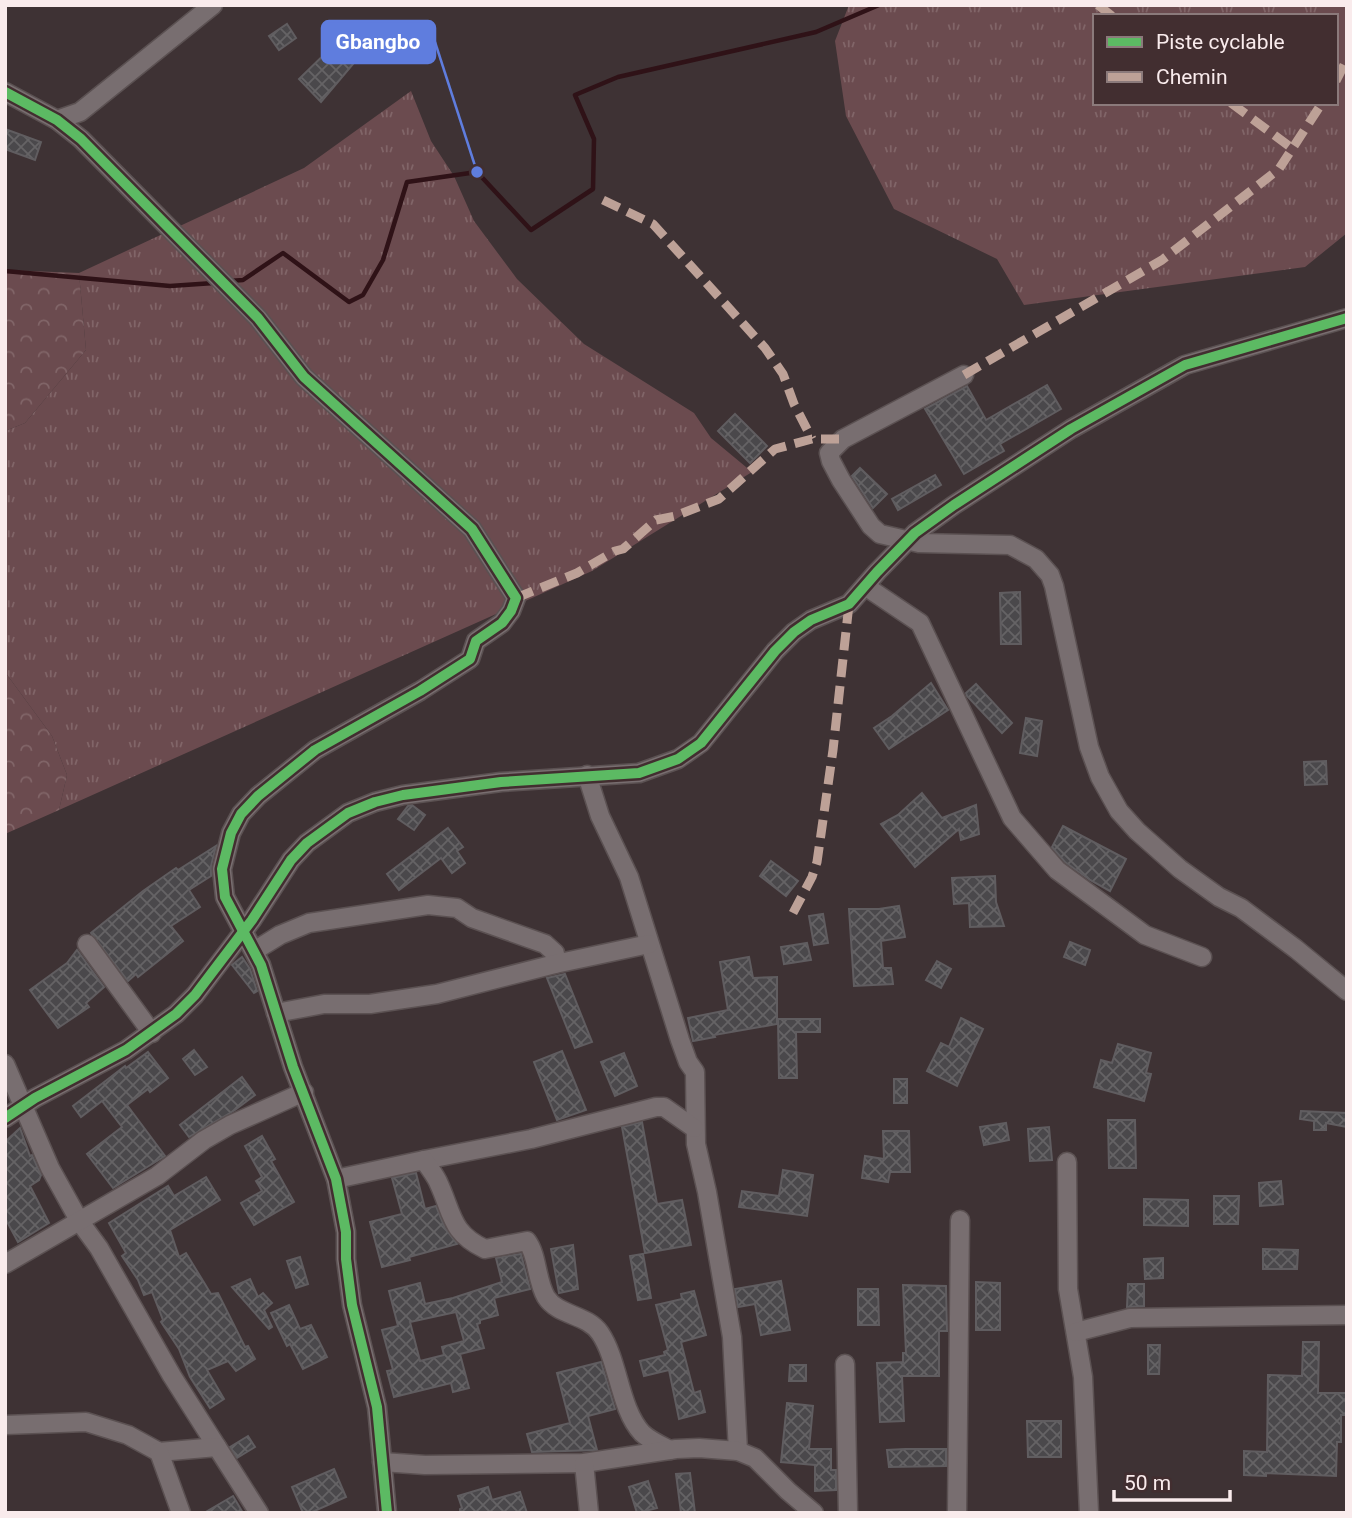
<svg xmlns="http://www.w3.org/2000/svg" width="1352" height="1518" font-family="Roboto,sans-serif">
  <defs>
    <pattern id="grass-tufts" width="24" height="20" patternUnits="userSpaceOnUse" patternTransform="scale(1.75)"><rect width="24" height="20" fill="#6b4b4f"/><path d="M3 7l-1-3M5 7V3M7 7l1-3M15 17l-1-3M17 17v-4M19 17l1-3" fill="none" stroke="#816568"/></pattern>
    <pattern id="forest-crowns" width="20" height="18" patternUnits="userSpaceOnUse" patternTransform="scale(1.75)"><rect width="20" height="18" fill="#6b4b4f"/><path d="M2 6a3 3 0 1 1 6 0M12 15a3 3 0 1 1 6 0" fill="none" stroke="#816568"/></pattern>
    <pattern id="building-cross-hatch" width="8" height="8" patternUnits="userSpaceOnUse" patternTransform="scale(1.75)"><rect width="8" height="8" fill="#4a484b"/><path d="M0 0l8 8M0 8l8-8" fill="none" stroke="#656365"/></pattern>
  </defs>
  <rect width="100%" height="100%" fill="#3e3234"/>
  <g fill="url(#grass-tufts)" fill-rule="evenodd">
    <path d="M 849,5 L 1347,5 L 1347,233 L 1305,267 L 1024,305 L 997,259 L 894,209 L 846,116 L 835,41 ZM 1095,16 L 1336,16 L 1336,103 L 1095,103 Z"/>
    <polygon points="411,91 431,141 454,176 474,221 517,279 584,344 694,413 711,438 752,472 592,571 59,810 67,775 52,736 5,672 5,431 25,423 86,350 79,273 304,168"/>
  </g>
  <g fill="url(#forest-crowns)">
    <polygon points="5,270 79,273 86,350 25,423 5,431"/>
    <polygon points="5,672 52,736 67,775 59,810 5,834"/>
  </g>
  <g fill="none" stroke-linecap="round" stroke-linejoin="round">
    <g stroke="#2f1217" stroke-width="4.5">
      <polyline points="5,271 170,286 214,283"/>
      <polyline points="229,281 243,280 283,253 349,302 363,295 383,260 407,182 477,172 531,230 593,189 594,139 575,95 618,77 816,32 879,5"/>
    </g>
  </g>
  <g fill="url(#building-cross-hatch)" stroke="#605d60" stroke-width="2" fill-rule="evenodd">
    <polygon points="287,24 296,38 279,50 269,36"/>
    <polygon points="334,45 353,64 321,102 299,79"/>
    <polygon points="5,129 41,142 35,160 5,149"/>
    <polygon points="1047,385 1061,409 1000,444 1004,451 964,474 925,409 967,386 986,420"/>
    <polygon points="735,414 767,446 750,463 718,431"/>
    <polygon points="860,468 887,494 873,508 852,476"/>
    <polygon points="935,475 941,485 898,510 892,499"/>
    <polygon points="1020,592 1021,644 1001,644 1000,593"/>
    <polygon points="931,683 948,710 889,749 874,728 892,716"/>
    <polygon points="976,684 1012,723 1002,733 967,696 966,693"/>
    <polygon points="1026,718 1042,721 1037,756 1020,753"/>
    <polygon points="1326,761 1327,784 1305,785 1304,762"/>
    <polygon points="922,793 942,818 976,805 979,834 961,840 959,829 915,867 881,824 898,815"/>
    <polygon points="412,805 425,815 414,830 398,819 408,806"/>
    <polygon points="1063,826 1126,859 1110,891 1090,880 1065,862 1052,847"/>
    <polygon points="448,828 463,847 457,851 465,863 452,873 441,858 399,890 387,874"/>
    <polygon points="216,846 211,866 211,876 189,890 200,907 171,926 183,941 138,977 136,974 128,981 91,933 143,891 176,868 178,870"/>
    <polygon points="771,861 798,881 786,896 760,876"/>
    <polygon points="995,876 996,902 1004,926 970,927 969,903 954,904 952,878"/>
    <polygon points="899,906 905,937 881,941 883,968 891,968 893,984 854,986 849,909 879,909"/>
    <polygon points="823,914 828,943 814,945 809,916"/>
    <polygon points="1070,942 1090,950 1085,965 1064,957"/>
    <polygon points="807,943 811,960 784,964 781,947"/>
    <polygon points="77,950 104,987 86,1003 89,1007 58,1028 30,990 67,963"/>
    <polygon points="242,957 250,969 257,991 254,993 232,965"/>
    <polygon points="749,957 753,978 777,977 777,1024 714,1035 715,1037 693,1041 688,1018 728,1010 720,962"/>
    <polygon points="937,961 951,969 941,988 926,980"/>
    <polygon points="565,974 592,1042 575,1048 547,978"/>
    <polygon points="961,1018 983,1029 957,1086 927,1071 941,1043 949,1047"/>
    <polygon points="778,1019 820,1019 820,1032 796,1032 797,1078 779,1078"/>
    <polygon points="1118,1044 1151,1053 1146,1073 1151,1074 1144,1101 1094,1087 1101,1060 1112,1063"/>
    <polygon points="194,1050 207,1067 195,1075 183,1059"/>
    <polygon points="562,1051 586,1110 557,1120 534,1062"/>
    <polygon points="148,1052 168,1078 150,1092 148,1089 127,1105 165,1156 113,1188 87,1154 122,1127 102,1101 81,1117 73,1106 125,1066 126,1068"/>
    <polygon points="624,1053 637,1086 615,1096 601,1062"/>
    <polygon points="242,1077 255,1095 235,1110 189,1137 180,1125"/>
    <rect x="894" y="1079" width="13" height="24"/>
    <polygon points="1301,1111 1347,1113 1347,1127 1326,1123 1326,1130 1314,1130 1314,1121 1300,1119"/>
    <polygon points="1108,1120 1135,1120 1136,1168 1109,1168"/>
    <polygon points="642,1122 657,1204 682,1200 691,1245 645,1253 622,1127"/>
    <polygon points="1006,1123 1009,1140 984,1145 980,1127"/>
    <polygon points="1049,1127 1052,1160 1030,1161 1028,1129"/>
    <polygon points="20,1128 30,1156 32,1155 41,1175 39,1180 30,1186 49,1223 18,1242 5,1218 5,1142"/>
    <polygon points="883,1131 909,1131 910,1172 890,1172 888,1182 862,1178 865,1156 884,1159"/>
    <polygon points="262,1136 275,1159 271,1161 294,1202 254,1225 241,1203 262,1191 256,1181 262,1177 245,1146"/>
    <polygon points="783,1170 813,1175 807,1216 739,1207 742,1191 779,1196"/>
    <polygon points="416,1173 425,1209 436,1206 445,1228 457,1244 409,1257 410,1260 382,1267 370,1222 402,1214 392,1178"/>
    <polygon points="206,1177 220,1200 170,1230 179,1257 186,1253 211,1294 218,1293 245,1347 248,1346 255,1359 236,1371 228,1361 207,1370 224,1399 210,1408 190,1377 179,1349 161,1322 163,1320 152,1292 144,1295 138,1280 122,1256 126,1253 109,1223 168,1186 174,1196"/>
    <polygon points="1281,1181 1283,1204 1260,1206 1259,1183"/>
    <polygon points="1214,1196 1239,1196 1238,1224 1214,1224"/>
    <polygon points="1144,1199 1188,1200 1188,1226 1144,1225"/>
    <polygon points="573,1245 578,1289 559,1293 551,1249"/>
    <polygon points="1263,1249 1298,1250 1297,1269 1263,1269"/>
    <path d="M 521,1254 L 530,1289 L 494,1298 L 498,1315 L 480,1320 L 480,1323 L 477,1324 L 484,1348 L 460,1354 L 469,1388 L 453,1392 L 451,1383 L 394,1397 L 387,1371 L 393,1370 L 382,1330 L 398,1326 L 389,1291 L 420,1283 L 425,1304 L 453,1298 L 502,1282 L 496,1258 ZM 456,1312 L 464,1341 L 442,1347 L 444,1355 L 420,1361 L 410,1322 Z"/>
    <polygon points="643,1254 651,1298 638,1300 630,1256"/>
    <polygon points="300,1257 308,1284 296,1288 287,1261"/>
    <polygon points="1163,1258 1163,1278 1145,1279 1144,1259"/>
    <polygon points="250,1279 258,1297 263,1293 272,1303 264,1310 272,1327 269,1329 232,1287"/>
    <polygon points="781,1281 790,1330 761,1335 755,1304 738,1307 735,1289"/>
    <polygon points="976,1282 1000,1283 1000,1330 976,1330"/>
    <polygon points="1128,1284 1144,1284 1144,1306 1127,1307"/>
    <polygon points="903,1285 946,1286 947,1331 939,1331 939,1376 902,1376 904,1421 880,1422 877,1363 903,1362 903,1353 906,1353"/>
    <polygon points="858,1289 878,1289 879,1325 858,1325"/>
    <polygon points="694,1291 706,1335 681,1342 694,1393 700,1391 705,1412 679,1419 669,1370 644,1376 640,1361 665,1355 664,1352 668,1350 656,1305 682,1299 681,1294"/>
    <polygon points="289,1305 300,1329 311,1325 327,1357 303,1369 290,1344 287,1346 271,1313"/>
    <polygon points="1303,1342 1319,1342 1318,1393 1347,1393 1347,1415 1341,1415 1341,1442 1337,1442 1336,1476 1266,1473 1266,1476 1244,1475 1244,1451 1267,1452 1268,1375 1302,1376"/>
    <polygon points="1148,1345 1160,1345 1159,1374 1148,1374"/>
    <polygon points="601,1362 615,1409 588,1416 597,1450 532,1452 527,1434 570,1423 557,1373"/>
    <polygon points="790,1365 806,1365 806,1381 789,1381"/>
    <polygon points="787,1403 813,1406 809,1449 831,1449 831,1470 836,1470 836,1490 815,1491 815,1465 781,1462"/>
    <polygon points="1027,1421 1061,1421 1061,1457 1028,1457"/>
    <polygon points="248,1436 255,1447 237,1458 230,1447"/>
    <polygon points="905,1449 946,1449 946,1466 889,1467 887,1450"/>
    <polygon points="334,1469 346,1497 310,1513 303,1513 292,1487"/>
    <polygon points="690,1473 695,1513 681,1513 676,1474"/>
    <polygon points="648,1481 657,1508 637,1513 629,1487"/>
    <polygon points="488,1487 492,1500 520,1492 527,1513 460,1513 460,1509 462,1508 458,1496"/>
    <polygon points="233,1496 243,1513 204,1513"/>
  </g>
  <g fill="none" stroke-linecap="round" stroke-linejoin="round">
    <g stroke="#5b5152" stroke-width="21">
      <g id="street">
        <polyline points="5,92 57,120 81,139 258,318 304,377 472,529 516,598 511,611 502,623 476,641 470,659 420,691 315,750 258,796 241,814 231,833 222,869 225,897 261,965 293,1067 336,1179 346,1232 346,1259 352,1305 377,1407 387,1513"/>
        <polyline points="57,120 80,112 213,5"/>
        <polyline points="964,375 843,439 829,453 831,461 841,480 871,526 880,534 919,543 1010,545 1036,559 1050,575 1054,586 1089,747 1100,777 1119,811 1137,831 1180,869 1219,897 1241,908 1296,949 1347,991"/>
        <polyline points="865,586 920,623 1012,818 1057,870 1145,935 1202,957"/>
        <polyline points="587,775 600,816 629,877 680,1040 688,1062 695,1072 696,1144 707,1192 732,1337 738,1451"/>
        <polyline points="87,944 152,1033"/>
        <polyline points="254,951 280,935 309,923 428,905 457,908 472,918 545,944 555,953 555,964"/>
        <polyline points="276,1013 324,1004 370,1004 437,994 555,964 649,944"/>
        <polyline points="5,1064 50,1168 80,1222 99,1248 172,1376 217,1447"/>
        <polyline points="5,1118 35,1098 126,1050 176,1014 195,995 252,920 291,860 307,843 348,813 375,802 403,795 501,782 639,773 678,759 701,743 775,651 794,632 811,620 849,604 877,572 915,533 954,505 1071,429 1185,365 1347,318"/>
        <polyline points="424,1160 531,1139 656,1107 664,1107 694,1128"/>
        <polyline points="1067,1162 1068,1289 1083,1377 1089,1513"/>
        <path d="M 336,1179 L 424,1160 C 429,1168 436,1176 439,1184 C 453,1215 451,1233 485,1249 L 527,1241 C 538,1256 536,1280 546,1297 C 558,1316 587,1314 600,1333 C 619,1361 619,1408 642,1433 C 649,1440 660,1445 670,1450"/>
        <polyline points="5,1264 157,1176 204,1140 230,1125 304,1092"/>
        <polyline points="1076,1332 1130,1318 1347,1315"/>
        <polyline points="845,1364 848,1513"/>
        <polyline points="5,1425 86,1422 128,1435 159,1452 217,1447 259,1513"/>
        <polyline points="159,1452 181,1513"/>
        <polyline points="382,1462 425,1465 584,1463 676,1449 699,1448 738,1451 755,1458 788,1491 814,1513"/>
        <polyline points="584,1463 589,1513"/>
        <polyline points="957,1513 960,1220"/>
      </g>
    </g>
    <use href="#street" stroke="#786e70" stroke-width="18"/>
    <g stroke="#bda197" stroke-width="9" stroke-dasharray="18 9" stroke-linecap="butt">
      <polyline points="1098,5 1112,16"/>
      <polyline points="1336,81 1347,59"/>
      <polyline points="1231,103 1293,149"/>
      <polyline points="603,200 653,224 765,348 783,374 794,404 812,439"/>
      <polyline points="964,375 1162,260 1279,169 1322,103"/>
      <polyline points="516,598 577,573 615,551 623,549 656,520 675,516 719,499 775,449 812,439 843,439"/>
      <polyline points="793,913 812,877 817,862 833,750 849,604"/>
    </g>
    <g stroke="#422e30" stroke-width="15">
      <g id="cycleway">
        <polyline points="5,92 57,120 81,139 258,318 304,377 472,529 516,598 511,611 502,623 476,641 470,659 420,691 315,750 258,796 241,814 231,833 222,869 225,897 261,965 293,1067 336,1179 346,1232 346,1259 352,1305 377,1407 387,1513"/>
        <polyline points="5,1118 35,1098 126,1050 176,1014 195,995 252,920 291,860 307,843 348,813 375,802 403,795 501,782 639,773 678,759 701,743 775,651 794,632 811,620 849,604 877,572 915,533 954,505 1071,429 1185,365 1347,318"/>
      </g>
    </g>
    <use href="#cycleway" stroke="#5cba63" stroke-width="10"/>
  </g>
  <path fill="none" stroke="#5f7dde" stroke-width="2.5" d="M477 172L435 42"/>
  <circle fill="#5f7dde" stroke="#422e30" stroke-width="2.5" cx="477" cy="172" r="7"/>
  <rect fill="#5f7dde" stroke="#5f7dde" stroke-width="2.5" x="322" y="21" width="113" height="42" rx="7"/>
  <g font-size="21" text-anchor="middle" font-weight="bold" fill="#fff">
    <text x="378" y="49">Gbangbo</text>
  </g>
  <rect width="1352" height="1518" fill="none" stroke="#f9ebec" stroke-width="14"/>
  <rect x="1093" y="14" width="245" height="91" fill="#422e30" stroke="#8b7a7b" stroke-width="2"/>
  <rect x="1107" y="37" width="35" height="10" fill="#5cba63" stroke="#8b7a7b" stroke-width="2"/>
  <text x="1156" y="49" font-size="21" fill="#f9ebec">Piste cyclable</text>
  <rect x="1107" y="72" width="35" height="10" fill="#bda197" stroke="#8b7a7b" stroke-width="2"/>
  <text x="1156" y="84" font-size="21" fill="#f9ebec">Chemin</text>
  <path d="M1114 1490v10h116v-10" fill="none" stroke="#f9ebec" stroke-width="3.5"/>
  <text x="1124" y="1490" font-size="21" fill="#f9ebec" stroke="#422e30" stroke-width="5" paint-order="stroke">50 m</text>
</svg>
